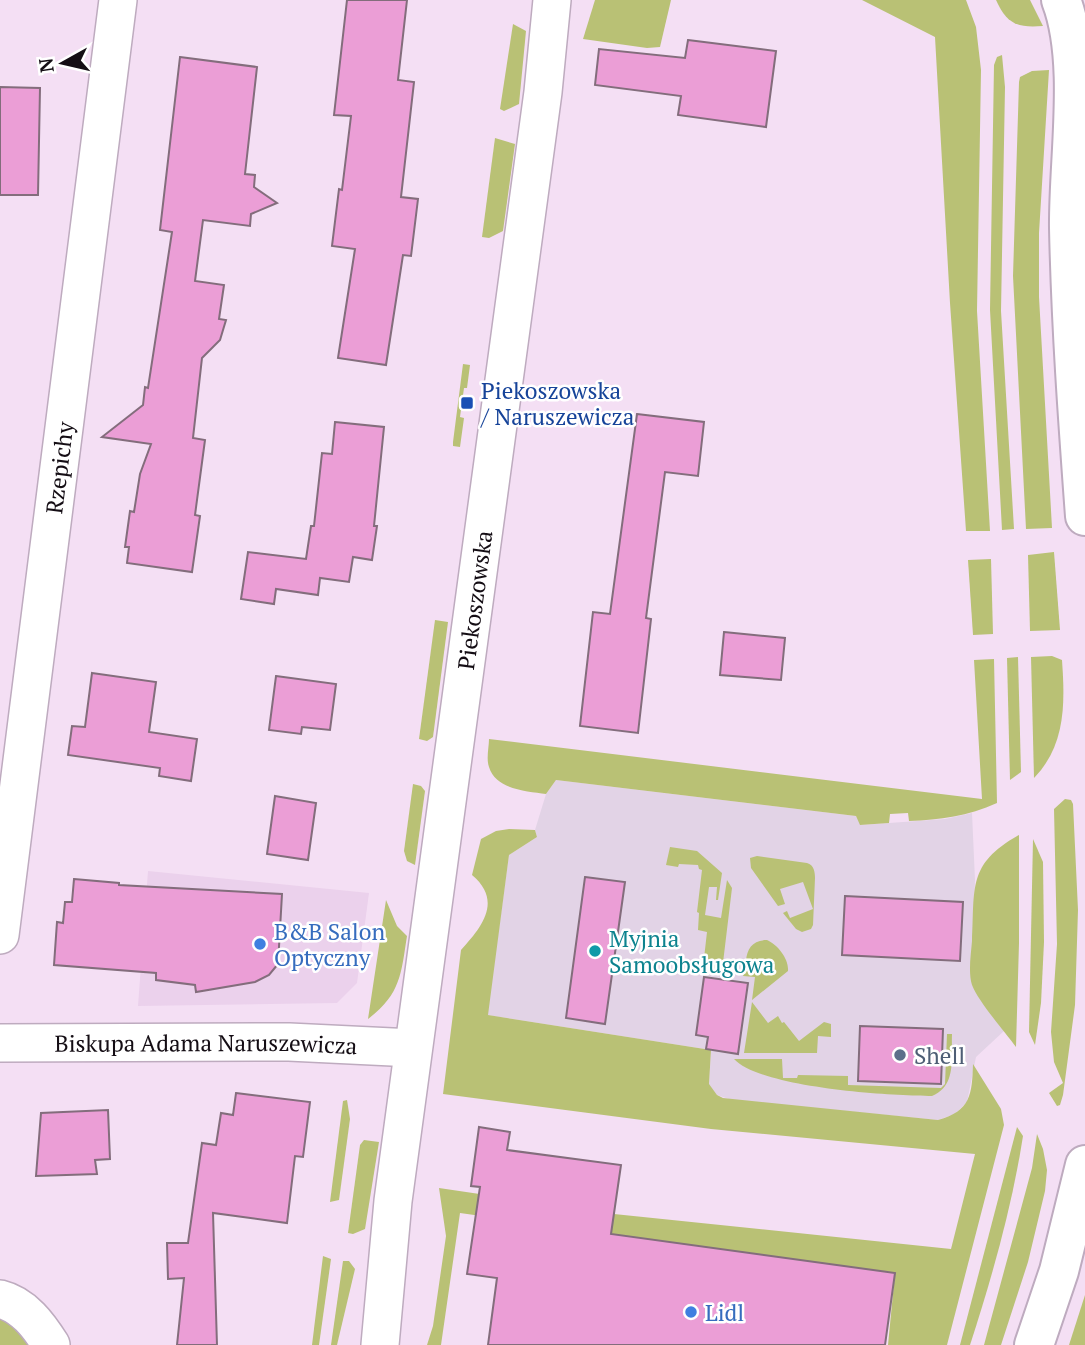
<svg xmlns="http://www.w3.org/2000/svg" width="1085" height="1345" font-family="'PT Serif',serif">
  <rect width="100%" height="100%" fill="#f4dff4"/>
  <polygon fill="#e2d3e6" points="556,780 856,816 861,825 945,819 972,813 975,880 972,985 1004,1031 976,1057 967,1102 955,1114 938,1120 732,1100 717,1095 709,1085 711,1050 487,1015 509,855 537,837 535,830 546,794"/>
  <polygon fill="#ebd1ec" points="148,871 369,893 357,983 337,1003 138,1006"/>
  <g fill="#b9c175">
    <polygon points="595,0 671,0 660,47 647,48 583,39"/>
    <polygon points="862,0 966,0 976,27 981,70 977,311 990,531 966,531 950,303 935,37"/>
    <path d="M 996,0 L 1030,0 L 1043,26 C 1017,28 1007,24 996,0 Z"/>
    <polygon points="513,24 526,31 519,104 504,111 500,109"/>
    <polygon points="1002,55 1005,87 1001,311 1014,529 1002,530 990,310 994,65 997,57"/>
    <polygon points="1049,70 1039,233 1039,297 1052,528 1026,529 1013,276 1019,82 1020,77 1032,71"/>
    <polygon points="495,138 515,144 503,231 489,238 482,237"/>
    <polygon points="463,364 470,365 467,388 464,388 460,417 464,418 460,447 453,446 453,442"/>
    <polygon points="1054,552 1060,630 1030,631 1028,555"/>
    <polygon points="991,559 993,634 973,635 968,560"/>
    <polygon points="435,620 448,622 433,737 427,741 419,739"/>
    <path d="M 1052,656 L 1062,660 C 1065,703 1066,745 1034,778 L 1031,657 Z"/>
    <polygon points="1018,657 1021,772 1010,780 1007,658"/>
    <path d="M 994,659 L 997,803 C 968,816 940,820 909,821 L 908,813 L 890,814 L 889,823 L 860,825 L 856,816 L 556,780 L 546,794 C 527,791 496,790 489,767 C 486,759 489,747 489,739 L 982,799 L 974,660 Z"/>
    <polygon points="413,784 421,786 425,791 415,865 407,861 404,851"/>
    <polygon points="1065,799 1071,800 1073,804 1078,910 1075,1005 1063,1095 1060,1105 1057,1106 1049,1093 1063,1083 1054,1062 1051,1032 1057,944 1054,809"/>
    <path d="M 509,829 L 535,830 L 537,837 L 509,855 L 488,1015 L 711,1050 L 709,1084 L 717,1095 L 723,1098 L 938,1120 C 971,1111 972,1094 973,1064 L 1001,1109 L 1004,1125 L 947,1345 L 888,1345 L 895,1273 L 460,1213 L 441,1345 L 427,1345 L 433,1326 L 446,1236 L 439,1188 L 614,1214 L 951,1249 L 975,1154 L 711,1129 L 443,1094 L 461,950 C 482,927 503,901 472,875 L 481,839 L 496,831 Z"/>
    <path d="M 1019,835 L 1019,943 L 1016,1047 C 1005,1032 978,1001 972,985 C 968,972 971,954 972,941 C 975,888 967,864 1019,835 Z"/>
    <polygon points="1033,839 1043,862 1044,942 1041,1003 1035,1045 1029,1032"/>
    <polygon points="670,847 697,851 722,873 718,900 716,900 717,887 709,887 705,915 721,918 727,880 732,888 722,971 705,969 703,967 707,932 698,930 699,913 697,912 702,870 699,869 698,865 679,864 678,867 666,865"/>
    <path d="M 757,856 L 807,863 C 814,865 815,872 815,878 L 813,925 L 811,929 L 802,932 L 796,929 L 783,913 L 787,911 L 790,918 L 813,909 L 803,882 L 780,889 L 785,904 L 778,906 L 751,868 L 750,858 Z"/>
    <path d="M 386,900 L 397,926 L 407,936 C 401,974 401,994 368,1019 Z"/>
    <path d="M 767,940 C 778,945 789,959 788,971 L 752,1000 L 755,977 L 743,976 L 745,971 L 749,969 L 750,964 L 746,961 C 747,948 753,940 767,940 Z"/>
    <polygon points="752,1002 768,1023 778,1016 782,1023 784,1022 799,1041 824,1022 831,1024 831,1037 818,1036 817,1053 744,1053"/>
    <path d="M 947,1034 L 952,1034 C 951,1057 957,1086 932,1096 C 890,1096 761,1088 734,1059 L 782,1059 L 783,1078 L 797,1078 L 798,1075 L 848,1076 L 848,1085 L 941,1088 L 945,1084 Z"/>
    <polygon points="347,1100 350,1119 339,1200 330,1202 343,1101"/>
    <path d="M 1017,1127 L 1023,1136 C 1012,1207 992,1277 970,1345 L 960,1345 Z"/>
    <polygon points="1037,1134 1043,1149 1047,1170 1045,1191 1028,1262 1001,1345 984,1345 1032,1168"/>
    <polygon points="364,1140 379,1142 365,1229 353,1234 348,1233 360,1145"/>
    <polygon points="323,1256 331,1259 319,1345 312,1345"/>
    <polygon points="343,1261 349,1261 355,1269 337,1345 331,1345"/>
    <polygon points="1085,1295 1085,1345 1069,1345"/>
    <polygon points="0,1315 6,1318 34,1345 0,1345"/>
  </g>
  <g fill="#eb9ed6" stroke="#836d7c" stroke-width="2">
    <polygon points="347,0 407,0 398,80 414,82 401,197 418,199 411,256 403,255 386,365 338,358 355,249 332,246 339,189 342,190 351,116 334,115"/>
    <polygon points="688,40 776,51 766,127 678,115 681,96 595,85 599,49 685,58"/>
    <polygon points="180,57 257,67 245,174 255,175 254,187 277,203 251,214 250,226 203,220 195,281 224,285 219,319 226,320 220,340 202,358 193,438 205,440 195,515 200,516 192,572 127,563 129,547 125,547 130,511 134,512 140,474 151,444 102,437 143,405 145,387 148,388 172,232 160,230"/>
    <polygon points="0,87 40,88 38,195 0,195"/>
    <polygon points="637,414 704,422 698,476 665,472 646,618 651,619 638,733 580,726 593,612 610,614"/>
    <polygon points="335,422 384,427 374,526 377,526 372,560 353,557 349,582 320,578 318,595 276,589 274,604 241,599 248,552 306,559 311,526 314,526 322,453 332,454"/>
    <polygon points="724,632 785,638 781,680 720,675"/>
    <polygon points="92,673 156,682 149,732 197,739 191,781 159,776 160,768 68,755 72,726 85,727"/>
    <polygon points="276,676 336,684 330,730 302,727 301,734 269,730"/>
    <polygon points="275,796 316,803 308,860 267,854"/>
    <polygon points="585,877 625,882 605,1024 566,1018"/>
    <polygon points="74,879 119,883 119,885 282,894 278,964 269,975 255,982 196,992 195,985 156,980 156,973 54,965 57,922 63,923 65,902 72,902"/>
    <polygon points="845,896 963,902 960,961 842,955"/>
    <polygon points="704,977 748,983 738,1054 706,1049 708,1037 696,1035"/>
    <polygon points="860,1026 943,1029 941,1084 858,1081"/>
    <polygon points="236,1093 310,1102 303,1157 295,1156 287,1223 213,1213 217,1345 177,1345 184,1278 168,1279 167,1243 188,1243 202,1143 216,1145 221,1113 233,1115"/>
    <polygon points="108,1110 110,1159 95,1160 97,1174 36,1176 41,1113"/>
    <polygon points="479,1127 510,1132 507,1150 621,1165 611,1234 895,1273 885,1345 488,1345 497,1278 467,1274 480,1187 471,1186"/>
  </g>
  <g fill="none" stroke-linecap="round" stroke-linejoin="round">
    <g stroke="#beabbf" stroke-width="40">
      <g id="minor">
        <path id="s1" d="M 0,935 L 118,0"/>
        <path id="s2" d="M 0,1043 L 289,1042 L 413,1048"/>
        <path d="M 0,1299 C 24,1305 39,1326 51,1345"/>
        <path id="s3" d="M 380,1345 L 393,1201 L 543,92 L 552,0"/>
      </g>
    </g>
    <g stroke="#beabbf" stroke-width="42">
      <g id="secondary">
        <path d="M 1061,0 C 1085,62 1068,161 1069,228 C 1071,324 1078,421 1085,516"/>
        <polyline points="1034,1345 1059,1271 1085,1165"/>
      </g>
    </g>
    <use href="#minor" stroke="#fff" stroke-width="37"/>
    <use href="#secondary" stroke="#fff" stroke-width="38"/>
  </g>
  <rect fill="#1a4fb4" stroke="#fff" stroke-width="2.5" x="460" y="396" width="14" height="14" rx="3.5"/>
  <g fill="#3f7fe0" stroke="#fff" stroke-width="2.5">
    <circle cx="260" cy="944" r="7"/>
    <circle cx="691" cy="1312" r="7"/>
  </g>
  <circle fill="#0f9aa8" stroke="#fff" stroke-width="2.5" cx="595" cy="951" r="7"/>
  <circle fill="#5c6f8a" stroke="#fff" stroke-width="2.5" cx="900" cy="1055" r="7"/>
  <g text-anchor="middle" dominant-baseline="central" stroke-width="5" stroke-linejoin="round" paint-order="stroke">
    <g font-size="23" fill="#164399" stroke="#fff" text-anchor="start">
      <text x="481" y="390">Piekoszowska<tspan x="481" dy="26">/ Naruszewicza</tspan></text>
    </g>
    <g font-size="23" fill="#140d14" stroke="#fff">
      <text stroke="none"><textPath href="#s1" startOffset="471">Rzepichy</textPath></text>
      <text stroke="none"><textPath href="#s3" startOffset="751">Piekoszowska</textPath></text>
      <text stroke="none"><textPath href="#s2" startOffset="206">Biskupa Adama Naruszewicza</textPath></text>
    </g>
    <g font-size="23" fill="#366cbe" stroke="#fff" text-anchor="start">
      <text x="274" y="931">B&amp;B Salon<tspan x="274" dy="26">Optyczny</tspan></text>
      <text x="705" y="1312">Lidl</text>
    </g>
    <g font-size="23" fill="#0d838f" stroke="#fff" text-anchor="start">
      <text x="609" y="938">Myjnia<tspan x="609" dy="26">Samoobsługowa</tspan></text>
    </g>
    <g font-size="23" fill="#4e5e75" stroke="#fff" text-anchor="start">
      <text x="914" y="1055">Shell</text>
    </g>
  </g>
  <g transform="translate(63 63) rotate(262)" stroke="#ffffff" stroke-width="5" paint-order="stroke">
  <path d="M0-5L12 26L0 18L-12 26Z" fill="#140d14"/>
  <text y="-10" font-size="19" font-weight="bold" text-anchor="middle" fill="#140d14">N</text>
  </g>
</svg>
